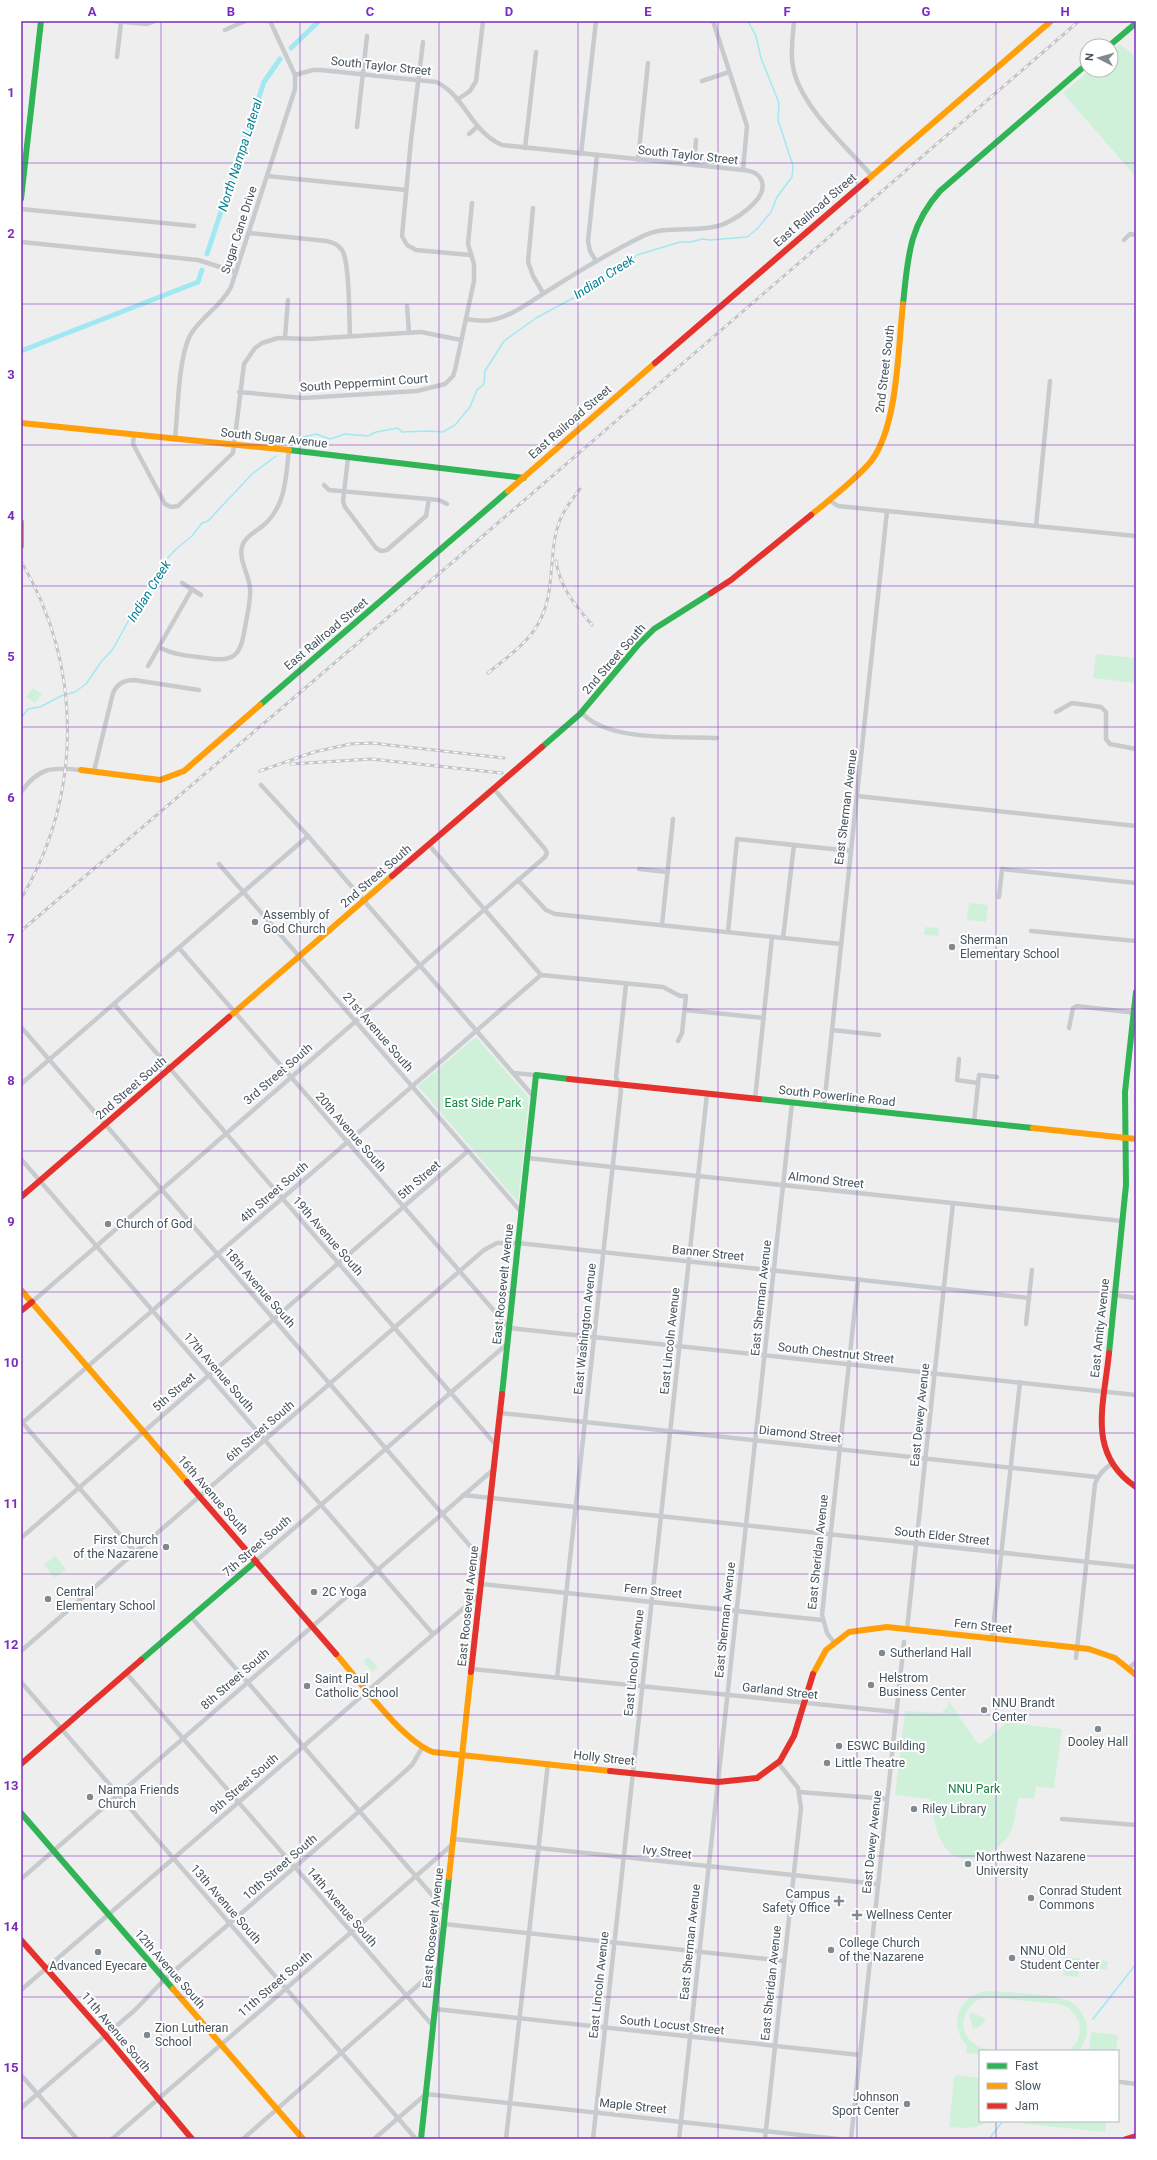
<svg xmlns="http://www.w3.org/2000/svg" width="1157" height="2160" font-family="Roboto,sans-serif">
  <rect width="100%" height="100%" fill="#efeeee"/>
  <g fill="#d0f1d9">
    <polygon points="1120,44 1136,57 1136,177 1063,93 1090,70 1111,70 1111,52"/>
    <polygon points="1096,654 1136,658 1136,683 1093,678"/>
    <polygon points="33,688 42,694 35,703 26,697"/>
    <polygon points="969,903 988,905 986,922 967,920"/>
    <polygon points="925,927 939,928 938,936 924,935"/>
    <polygon points="476,1037 529,1098 518,1202 418,1086"/>
    <polygon points="55,1556 66,1569 55,1578 44,1565"/>
    <polygon points="368,1657 378,1667 372,1672 363,1661"/>
    <path d="M 949,1701 L 978,1744 L 982,1743 L 1007,1722 L 1062,1729 L 1054,1788 L 1036,1787 L 1034,1798 L 1018,1798 C 1016,1809 1015,1826 1008,1836 C 991,1859 957,1872 941,1841 C 934,1827 933,1813 930,1799 L 895,1795 L 905,1711 L 943,1713 L 943,1710 L 947,1708 Z"/>
    <polygon points="1065,1957 1080,1958 1078,1977 1063,1975"/>
    <polygon points="1092,1960 1108,1961 1107,1970 1091,1968"/>
    <path d="M 991,1991 C 1011,1993 1052,1993 1069,2001 C 1077,2005 1083,2013 1086,2022 C 1089,2032 1085,2043 1079,2051 L 1069,2051 L 1077,2042 L 1080,2032 L 1079,2021 L 1069,2008 L 1059,2004 L 985,1997 C 964,2003 954,2031 975,2044 C 985,2051 999,2050 1011,2051 L 980,2051 L 980,2054 L 966,2053 L 967,2046 C 946,2023 961,1991 991,1991 Z"/>
    <polygon points="971,2012 986,2019 981,2026 973,2029 969,2014"/>
    <polygon points="1091,2032 1118,2035 1116,2051 1089,2051"/>
    <path d="M 958,2075 L 980,2078 L 980,2121 L 989,2121 C 976,2130 963,2128 949,2127 L 954,2078 Z"/>
    <polygon points="1023,2121 1106,2121 1105,2132 1023,2124"/>
  </g>
  <g fill="none" stroke-linecap="round" stroke-linejoin="round">
    <g stroke="#a0e9f3" stroke-width="1.5">
      <polyline points="291,440 316,434 330,439 345,434 368,436 376,432 398,428 402,432 428,431 443,432 455,425 470,407 477,390 484,384 485,371 504,341 536,318 577,296 612,274 637,255 680,242 691,242 702,239 710,240 747,237 757,229 771,212 777,197 792,177 793,166 778,120 779,103 761,58 756,36 748,21"/>
      <polyline points="21,718 28,709 40,707 61,696 75,692 86,684 101,662 113,649 137,605 152,585 165,561 175,550 192,536 202,523 208,521 252,474 276,456"/>
      <polyline points="1093,2019 1136,1964"/>
      <polyline points="989,2139 1003,2121"/>
    </g>
    <g stroke="#a0e9f3" stroke-width="5">
      <polyline points="291,48 319,21"/>
      <polyline points="207,254 264,82 280,59"/>
      <polyline points="21,351 198,282 202,270"/>
    </g>
    <g stroke="#c7cbce" stroke-width="4.5">
      <polyline points="114,21 147,24 155,21"/>
      <polyline points="713,21 747,126 743,170"/>
      <path d="M 794,21 C 793,36 790,52 793,67 C 800,106 846,146 872,176"/>
      <polyline points="225,30 245,21"/>
      <polyline points="423,42 411,140 402,236 407,245 416,250 470,255"/>
      <polyline points="117,57 121,22"/>
      <path d="M 295,75 L 313,70 L 321,70 L 436,82 C 464,94 471,132 502,145 L 743,170 C 752,171 759,173 762,182 C 768,200 732,222 718,226 C 692,233 666,224 641,237 C 609,253 579,271 549,290 C 533,300 515,314 496,319 C 486,322 477,321 466,319"/>
      <polyline points="702,81 729,72"/>
      <polyline points="457,100 470,91 476,81 483,21"/>
      <polyline points="357,127 367,36"/>
      <polyline points="469,134 477,127"/>
      <polyline points="525,148 536,52"/>
      <polyline points="581,154 596,21"/>
      <polyline points="638,160 648,63"/>
      <polyline points="694,165 696,140"/>
      <polyline points="267,176 406,190"/>
      <polyline points="533,208 528,262 533,276 543,293"/>
      <polyline points="21,209 194,226"/>
      <path d="M 249,233 L 326,241 C 332,242 338,244 342,250 C 350,262 349,319 350,336"/>
      <polyline points="1124,240 1130,234 1136,235"/>
      <polyline points="21,242 198,260 236,272"/>
      <polyline points="596,261 590,251 588,241 597,155"/>
      <polyline points="407,306 409,333"/>
      <polyline points="285,338 288,300"/>
      <polyline points="239,392 303,398 417,391 445,384 453,376 455,370 474,281 474,264 468,244 472,203"/>
      <polyline points="134,435 133,444 165,504 171,507 178,506 233,453 244,364 255,348 262,343 278,338 308,339 421,332 461,340"/>
      <path d="M 175,439 C 178,413 178,350 193,331 C 204,315 222,305 231,287 L 295,89 L 295,75 L 270,21"/>
      <polyline points="348,458 343,501 345,507 376,548 381,551 387,550 426,516 429,499"/>
      <polyline points="324,485 329,490 439,500 447,504"/>
      <polyline points="829,500 838,506 1136,536"/>
      <polyline points="1036,526 1050,381"/>
      <polyline points="182,583 201,595"/>
      <path d="M 159,647 C 173,655 190,656 206,658 C 239,664 241,651 246,622 C 248,611 251,599 250,588 C 249,574 237,558 243,544 C 247,534 260,530 267,522 C 286,503 286,475 289,450"/>
      <polyline points="148,666 192,589"/>
      <polyline points="1056,712 1072,703 1101,707 1106,712 1106,739 1110,744 1136,749"/>
      <path d="M 582,713 C 608,742 679,736 717,738"/>
      <path d="M 94,771 L 113,693 C 117,684 124,680 134,680 L 199,690"/>
      <polyline points="261,785 308,836 513,1073 536,1075"/>
      <path d="M 21,792 C 39,767 51,767 81,770"/>
      <polyline points="857,796 1136,826"/>
      <polyline points="429,845 541,975"/>
      <polyline points="219,864 522,1213"/>
      <polyline points="639,869 668,872"/>
      <polyline points="518,880 546,910 555,914 841,944"/>
      <polyline points="999,897 1002,869 1136,883"/>
      <polyline points="662,925 673,819"/>
      <polyline points="1031,931 1136,941"/>
      <polyline points="728,932 737,839 851,851"/>
      <polyline points="783,938 794,845"/>
      <polyline points="179,948 509,1328 1136,1395"/>
      <polyline points="541,975 663,987 680,996 686,996 682,1033 678,1041"/>
      <polyline points="114,1004 496,1445"/>
      <polyline points="685,1010 764,1018"/>
      <polyline points="21,1027 484,1562"/>
      <polyline points="1069,1028 1073,1008 1077,1006 1136,1013"/>
      <polyline points="832,1030 879,1035"/>
      <polyline points="959,1059 957,1080 978,1083"/>
      <polyline points="513,1073 534,1097"/>
      <polyline points="21,1084 308,836"/>
      <polyline points="755,1099 772,937"/>
      <polyline points="824,1106 887,511"/>
      <polyline points="974,1122 979,1075 997,1077"/>
      <polyline points="527,1158 1122,1221"/>
      <polyline points="21,1159 433,1634"/>
      <polyline points="1115,1295 1136,1298"/>
      <polyline points="32,1302 545,857 547,853 545,849 494,789"/>
      <polyline points="1026,1324 1032,1270"/>
      <polyline points="500,1413 1097,1477"/>
      <polyline points="21,1421 135,1552"/>
      <polyline points="21,1424 541,975"/>
      <polyline points="463,1495 1136,1567"/>
      <polyline points="21,1538 468,1151"/>
      <polyline points="256,1561 507,1344"/>
      <polyline points="481,1584 822,1620"/>
      <polyline points="192,1618 446,1911"/>
      <polyline points="907,1629 953,1203"/>
      <polyline points="992,1638 1020,1382"/>
      <polyline points="833,1641 827,1633 822,1615 858,1279"/>
      <polyline points="21,1651 484,1250 497,1243 518,1243 1029,1298"/>
      <path d="M 1076,1658 L 1095,1484 C 1098,1475 1103,1470 1111,1464"/>
      <polyline points="1129,1668 1136,1662"/>
      <polyline points="472,1669 896,1712"/>
      <polyline points="127,1674 433,2026"/>
      <polyline points="557,1678 621,1090 616,1077 626,984"/>
      <polyline points="21,1682 416,2139"/>
      <polyline points="799,1792 887,1799"/>
      <polyline points="1062,1819 1136,1825"/>
      <polyline points="454,1839 878,1884"/>
      <polyline points="21,1879 494,1469"/>
      <polyline points="444,1924 784,1961"/>
      <polyline points="21,1990 480,1594"/>
      <polyline points="435,2009 860,2055"/>
      <polyline points="21,2075 77,2139"/>
      <polyline points="1121,2082 1136,2084"/>
      <polyline points="21,2108 135,2010 165,1979 392,1783 412,1765 422,1748"/>
      <polyline points="112,2139 453,1844"/>
      <polyline points="243,2139 440,1966"/>
      <polyline points="374,2139 426,2094 838,2139"/>
      <polyline points="506,2139 548,1763"/>
      <polyline points="593,2139 707,1094"/>
      <polyline points="679,2139 792,1103"/>
      <polyline points="765,2139 801,1808 798,1788 779,1764"/>
      <polyline points="851,2139 904,1642"/>
    </g>
    <g stroke="#30b455" stroke-width="6">
      <polyline points="1109,46 1136,23"/>
      <polyline points="21,199 41,21"/>
      <path d="M 903,304 C 908,259 908,227 940,191 L 1087,64"/>
      <polyline points="289,450 524,478"/>
      <polyline points="260,705 508,491"/>
      <polyline points="542,747 580,714 638,645 654,629 711,593"/>
      <polyline points="759,1099 1033,1128"/>
      <polyline points="1109,1353 1126,1185 1125,1092 1136,992"/>
      <polyline points="502,1394 536,1075 569,1079"/>
      <polyline points="141,1660 256,1561"/>
      <polyline points="21,1813 173,1989"/>
      <polyline points="421,2139 449,1877"/>
    </g>
    <g stroke="#ff9f0a" stroke-width="6">
      <polyline points="866,181 1051,21"/>
      <polyline points="21,423 289,450"/>
      <polyline points="508,491 655,363"/>
      <path d="M 811,515 C 828,501 859,477 872,460 C 898,424 898,348 903,304"/>
      <polyline points="21,522 21,546"/>
      <polyline points="81,770 160,780 184,771 260,705"/>
      <polyline points="229,1017 392,876"/>
      <polyline points="1033,1128 1136,1139"/>
      <polyline points="21,1290 187,1482"/>
      <path d="M 336,1654 C 359,1680 402,1741 433,1752 L 610,1771"/>
      <polyline points="813,1674 826,1650 849,1632 887,1627 1089,1649 1115,1658 1136,1675"/>
      <polyline points="449,1877 471,1672"/>
      <polyline points="173,1989 303,2139"/>
    </g>
    <g stroke="#e5322d" stroke-width="6">
      <polyline points="655,363 866,181"/>
      <polyline points="711,593 731,580 811,515"/>
      <polyline points="392,876 542,747"/>
      <polyline points="569,1079 759,1099"/>
      <polyline points="21,1197 229,1017"/>
      <polyline points="21,1311 32,1302"/>
      <path d="M 1109,1353 C 1104,1405 1086,1453 1136,1487"/>
      <polyline points="187,1482 336,1654"/>
      <polyline points="471,1672 502,1394"/>
      <polyline points="21,1764 141,1660"/>
      <polyline points="610,1771 718,1782 757,1778 780,1761 794,1736 813,1674"/>
      <polyline points="21,1940 105,2035 192,2139"/>
      <polyline points="1126,2139 1136,2136"/>
    </g>
    <g stroke="#c3c5c8" stroke-width="3">
      <g id="rail">
        <path d="M 21,561 C 83,667 83,794 21,899"/>
        <path d="M 556,561 C 560,588 575,605 592,625"/>
        <path d="M 488,673 C 506,658 527,644 538,624 C 557,592 547,553 560,520 C 565,508 572,499 580,489"/>
        <polyline points="291,764 371,759 502,773"/>
        <polyline points="260,771 314,752 350,744 372,743 504,758"/>
        <polyline points="21,931 469,548 1079,21"/>
      </g>
    </g>
    <use href="#rail" stroke="#fff" stroke-width="1.5" stroke-dasharray="4.5" stroke-linecap="butt"/>
  </g>
  <path fill="none" stroke="#7b2cbf" stroke-width="1" stroke-opacity="0.55" d="M 161,21 L 161,2139M 300,21 L 300,2139M 439,21 L 439,2139M 578,21 L 578,2139M 718,21 L 718,2139M 857,21 L 857,2139M 996,21 L 996,2051M 21,163 L 1136,163M 21,304 L 1136,304M 21,445 L 1136,445M 21,586 L 1136,586M 21,727 L 1136,727M 21,868 L 1136,868M 21,1009 L 1136,1009M 21,1151 L 1136,1151M 21,1292 L 1136,1292M 21,1433 L 1136,1433M 21,1574 L 1136,1574M 21,1715 L 1136,1715M 21,1856 L 1136,1856M 21,1997 L 1136,1997M 996,2121 L 996,2139"/>
  <g fill="#808990" stroke="#fff" stroke-width="1.5">
    <circle cx="255" cy="922" r="4"/>
    <circle cx="952" cy="947" r="4"/>
    <circle cx="108" cy="1224" r="4"/>
    <circle cx="166" cy="1547" r="4"/>
    <circle cx="314" cy="1592" r="4"/>
    <circle cx="48" cy="1599" r="4"/>
    <circle cx="882" cy="1653" r="4"/>
    <circle cx="871" cy="1685" r="4"/>
    <circle cx="307" cy="1686" r="4"/>
    <circle cx="984" cy="1710" r="4"/>
    <circle cx="1098" cy="1729" r="4"/>
    <circle cx="839" cy="1746" r="4"/>
    <circle cx="827" cy="1763" r="4"/>
    <circle cx="90" cy="1797" r="4"/>
    <circle cx="914" cy="1809" r="4"/>
    <circle cx="968" cy="1864" r="4"/>
    <circle cx="1031" cy="1898" r="4"/>
    <path d="M837 1895h4v4h4v4h-4v4h-4v-4h-4v-4h4z"/>
    <path d="M855 1909h4v4h4v4h-4v4h-4v-4h-4v-4h4z"/>
    <circle cx="831" cy="1950" r="4"/>
    <circle cx="98" cy="1952" r="4"/>
    <circle cx="1012" cy="1958" r="4"/>
    <circle cx="147" cy="2035" r="4"/>
    <circle cx="907" cy="2104" r="4"/>
  </g>
  <g text-anchor="middle" dominant-baseline="central" stroke-width="4" stroke-linejoin="round" paint-order="stroke">
    <g font-size="12" fill="#44535d" stroke="#fff">
      <text transform="translate(381 66) rotate(6)">South Taylor Street</text>
      <text transform="translate(688 155) rotate(6)">South Taylor Street</text>
      <text transform="translate(815 210) rotate(-41)">East Railroad Street</text>
      <text transform="translate(239 230) rotate(-72)">Sugar Cane Drive</text>
      <text transform="translate(885 369) rotate(-83)">2nd Street South</text>
      <text transform="translate(364 383) rotate(-4)">South Peppermint Court</text>
      <text transform="translate(570 422) rotate(-41)">East Railroad Street</text>
      <text transform="translate(274 438) rotate(6)">South Sugar Avenue</text>
      <text transform="translate(326 634) rotate(-40)">East Railroad Street</text>
      <text transform="translate(614 659) rotate(-49)">2nd Street South</text>
      <text transform="translate(846 807) rotate(-83)">East Sherman Avenue</text>
      <text transform="translate(376 876) rotate(-41)">2nd Street South</text>
      <text transform="translate(378 1032) rotate(49)">21st Avenue South</text>
      <text transform="translate(278 1074) rotate(-41)">3rd Street South</text>
      <text transform="translate(131 1088) rotate(-41)">2nd Street South</text>
      <text transform="translate(837 1096) rotate(6)">South Powerline Road</text>
      <text transform="translate(351 1132) rotate(49)">20th Avenue South</text>
      <text transform="translate(419 1180) rotate(-41)">5th Street</text>
      <text transform="translate(826 1180) rotate(6)">Almond Street</text>
      <text transform="translate(274 1192) rotate(-41)">4th Street South</text>
      <text transform="translate(328 1236) rotate(49)">19th Avenue South</text>
      <text transform="translate(708 1253) rotate(6)">Banner Street</text>
      <text transform="translate(503 1284) rotate(-84)">East Roosevelt Avenue</text>
      <text transform="translate(260 1288) rotate(49)">18th Avenue South</text>
      <text transform="translate(761 1298) rotate(-84)">East Sherman Avenue</text>
      <text transform="translate(1100 1328) rotate(-84)">East Amity Avenue</text>
      <text transform="translate(585 1329) rotate(-84)">East Washington Avenue</text>
      <text transform="translate(670 1341) rotate(-84)">East Lincoln Avenue</text>
      <text transform="translate(836 1353) rotate(6)">South Chestnut Street</text>
      <text transform="translate(219 1372) rotate(49)">17th Avenue South</text>
      <text transform="translate(174 1392) rotate(-41)">5th Street</text>
      <text transform="translate(920 1415) rotate(-84)">East Dewey Avenue</text>
      <text transform="translate(260 1431) rotate(-41)">6th Street South</text>
      <text transform="translate(800 1434) rotate(6)">Diamond Street</text>
      <text transform="translate(213 1495) rotate(49)">16th Avenue South</text>
      <text transform="translate(942 1536) rotate(6)">South Elder Street</text>
      <text transform="translate(257 1546) rotate(-41)">7th Street South</text>
      <text transform="translate(818 1552) rotate(-84)">East Sheridan Avenue</text>
      <text transform="translate(653 1591) rotate(6)">Fern Street</text>
      <text transform="translate(468 1606) rotate(-84)">East Roosevelt Avenue</text>
      <text transform="translate(725 1620) rotate(-84)">East Sherman Avenue</text>
      <text transform="translate(983 1626) rotate(6)">Fern Street</text>
      <text transform="translate(634 1663) rotate(-84)">East Lincoln Avenue</text>
      <text transform="translate(235 1679) rotate(-41)">8th Street South</text>
      <text transform="translate(780 1691) rotate(6)">Garland Street</text>
      <text transform="translate(604 1758) rotate(6)">Holly Street</text>
      <text transform="translate(244 1784) rotate(-41)">9th Street South</text>
      <text transform="translate(872 1842) rotate(-84)">East Dewey Avenue</text>
      <text transform="translate(667 1852) rotate(6)">Ivy Street</text>
      <text transform="translate(280 1867) rotate(-41)">10th Street South</text>
      <text transform="translate(226 1904) rotate(49)">13th Avenue South</text>
      <text transform="translate(342 1907) rotate(49)">14th Avenue South</text>
      <text transform="translate(433 1928) rotate(-84)">East Roosevelt Avenue</text>
      <text transform="translate(690 1942) rotate(-84)">East Sherman Avenue</text>
      <text transform="translate(170 1969) rotate(49)">12th Avenue South</text>
      <text transform="translate(771 1983) rotate(-84)">East Sheridan Avenue</text>
      <text transform="translate(275 1984) rotate(-41)">11th Street South</text>
      <text transform="translate(599 1985) rotate(-84)">East Lincoln Avenue</text>
      <text transform="translate(672 2025) rotate(6)">South Locust Street</text>
      <text transform="translate(116 2032) rotate(50)">11th Avenue South</text>
      <text transform="translate(633 2106) rotate(6)">Maple Street</text>
    </g>
    <g font-size="12" fill="#44535d" stroke="#fff" text-anchor="start">
      <text x="263" y="915">Assembly of<tspan x="263" dy="14">God Church</tspan></text>
      <text x="960" y="940">Sherman<tspan x="960" dy="14">Elementary School</tspan></text>
      <text x="116" y="1224">Church of God</text>
      <text x="158" y="1540" text-anchor="end">First Church<tspan x="158" dy="14">of the Nazarene</tspan></text>
      <text x="56" y="1592">Central<tspan x="56" dy="14">Elementary School</tspan></text>
      <text x="322" y="1592">2C Yoga</text>
      <text x="890" y="1653">Sutherland Hall</text>
      <text x="879" y="1678">Helstrom<tspan x="879" dy="14">Business Center</tspan></text>
      <text x="315" y="1679">Saint Paul<tspan x="315" dy="14">Catholic School</tspan></text>
      <text x="992" y="1703">NNU Brandt<tspan x="992" dy="14">Center</tspan></text>
      <text x="1098" y="1742" text-anchor="middle">Dooley Hall</text>
      <text x="847" y="1746">ESWC Building</text>
      <text x="835" y="1763">Little Theatre</text>
      <text x="98" y="1790">Nampa Friends<tspan x="98" dy="14">Church</tspan></text>
      <text x="922" y="1809">Riley Library</text>
      <text x="976" y="1857">Northwest Nazarene<tspan x="976" dy="14">University</tspan></text>
      <text x="1039" y="1891">Conrad Student<tspan x="1039" dy="14">Commons</tspan></text>
      <text x="830" y="1894" text-anchor="end">Campus<tspan x="830" dy="14">Safety Office</tspan></text>
      <text x="866" y="1915">Wellness Center</text>
      <text x="839" y="1943">College Church<tspan x="839" dy="14">of the Nazarene</tspan></text>
      <text x="1020" y="1951">NNU Old<tspan x="1020" dy="14">Student Center</tspan></text>
      <text x="98" y="1966" text-anchor="middle">Advanced Eyecare</text>
      <text x="155" y="2028">Zion Lutheran<tspan x="155" dy="14">School</tspan></text>
      <text x="899" y="2097" text-anchor="end">Johnson<tspan x="899" dy="14">Sport Center</tspan></text>
    </g>
    <g font-size="12" fill="#0d863f" stroke="#fff">
      <text x="483" y="1103">East Side Park</text>
      <text x="974" y="1789">NNU Park</text>
    </g>
    <g font-size="13" font-style="italic" fill="#038193" stroke="#fff">
      <text transform="translate(240 155) rotate(-72)">North Nampa Lateral</text>
      <text transform="translate(604 277) rotate(-33)">Indian Creek</text>
      <text transform="translate(149 591) rotate(-58)">Indian Creek</text>
    </g>
  </g>
  <rect width="1157" height="2160" fill="none" stroke="#ffffff" stroke-width="44"/>
  <rect x="979" y="2050" width="140" height="72" fill="#ffffff" stroke="#b4babe"/>
  <rect x="987" y="2063" width="20" height="6" fill="#30b455" stroke="#b4babe"/>
  <text x="1015" y="2070" font-size="12" fill="#44535d">Fast</text>
  <rect x="987" y="2083" width="20" height="6" fill="#ff9f0a" stroke="#b4babe"/>
  <text x="1015" y="2090" font-size="12" fill="#44535d">Slow</text>
  <rect x="987" y="2103" width="20" height="6" fill="#e5322d" stroke="#b4babe"/>
  <text x="1015" y="2110" font-size="12" fill="#44535d">Jam</text>
  <g transform="translate(1099 58) rotate(276)"><circle r="19" fill="#ffffff" stroke="#b4babe"/>
  <path d="M0-3L7 15L0 10L-7 15Z" fill="#808990"/>
  <text y="-6" font-size="11" font-weight="bold" text-anchor="middle" fill="#44535d">N</text>
  </g>
  <rect x="22" y="22" width="1113" height="2116" fill="none" stroke="#7b2cbf" stroke-width="1.5"/>
  <g font-size="13" text-anchor="middle" font-weight="bold" fill="#7b2cbf">
    <text x="92" y="16">A</text>
    <text x="231" y="16">B</text>
    <text x="370" y="16">C</text>
    <text x="509" y="16">D</text>
    <text x="648" y="16">E</text>
    <text x="787" y="16">F</text>
    <text x="926" y="16">G</text>
    <text x="1065" y="16">H</text>
    <text x="11" y="97">1</text>
    <text x="11" y="238">2</text>
    <text x="11" y="379">3</text>
    <text x="11" y="520">4</text>
    <text x="11" y="661">5</text>
    <text x="11" y="802">6</text>
    <text x="11" y="943">7</text>
    <text x="11" y="1085">8</text>
    <text x="11" y="1226">9</text>
    <text x="11" y="1367">10</text>
    <text x="11" y="1508">11</text>
    <text x="11" y="1649">12</text>
    <text x="11" y="1790">13</text>
    <text x="11" y="1931">14</text>
    <text x="11" y="2072">15</text>
  </g>
</svg>
